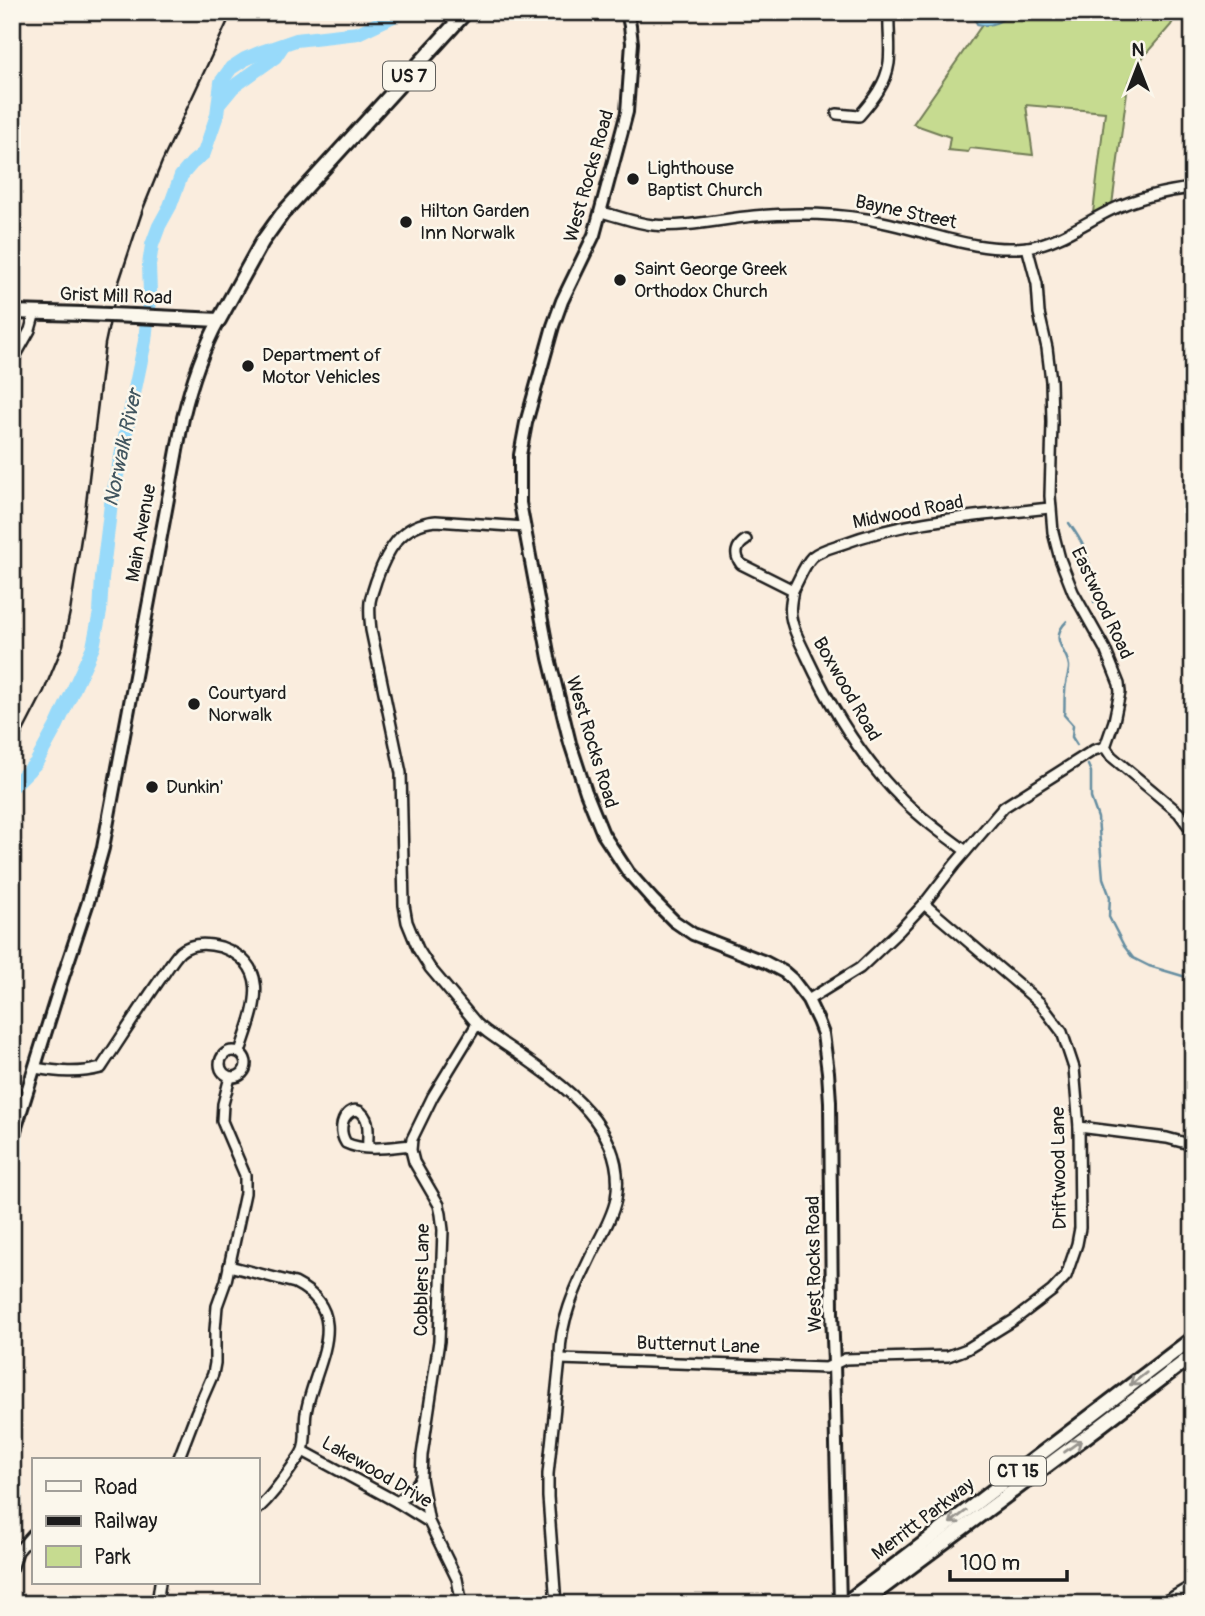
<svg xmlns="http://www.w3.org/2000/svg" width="1205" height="1616" font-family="Pangolin,sans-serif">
  <rect width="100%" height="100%" fill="#faedde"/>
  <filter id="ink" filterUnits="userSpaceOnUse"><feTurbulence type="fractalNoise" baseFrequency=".0143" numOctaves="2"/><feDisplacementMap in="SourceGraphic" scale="14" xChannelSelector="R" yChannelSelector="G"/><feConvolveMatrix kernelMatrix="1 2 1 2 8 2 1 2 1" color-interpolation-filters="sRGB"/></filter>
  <g filter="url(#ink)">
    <polygon fill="#c6db90" stroke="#717c56" stroke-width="2" points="991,12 1178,12 1171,25 1143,57 1128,84 1112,205 1093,213 1105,112 1026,105 1033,155 970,148 968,152 948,150 950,137 913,124"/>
    <path fill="#98dafa" stroke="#668ea1" stroke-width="2" d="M 971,12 L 1013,12 C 1002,21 991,28 977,24 Z"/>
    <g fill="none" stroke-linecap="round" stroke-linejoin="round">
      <g stroke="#668ea1" stroke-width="2.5">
        <path d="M 1069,523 C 1084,544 1086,550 1092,574 C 1095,586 1096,590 1094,602"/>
        <path d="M 1067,621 C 1046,641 1071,653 1069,669 C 1068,676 1065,684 1065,692 C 1064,699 1065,707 1064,715 L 1073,725 L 1072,737 L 1077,745"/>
        <polyline points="1088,765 1091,772 1091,798 1098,818 1103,878 1110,897 1109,917 1124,946 1133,958 1149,966 1186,977 1193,986"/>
      </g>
      <g stroke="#98dafa" stroke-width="14">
        <polyline points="219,104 233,87 275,57 283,45"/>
        <polyline points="12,787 36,763 57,725 93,647 100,612 102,578 111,504 145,341 150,293 149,265 152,245 159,226 170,206 181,176 192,163 204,153 217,115 221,82 231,68 245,59 264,51 296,40 358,33 398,14 399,12"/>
      </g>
      <g stroke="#1c1c1c" stroke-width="14">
        <g id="minor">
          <path d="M 837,114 L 859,116 C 873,100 886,84 889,63 C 891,46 888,29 889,12"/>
          <path d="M 601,212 C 618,216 635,223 653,225 C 686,228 721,219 754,216 C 790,213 830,213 866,219 C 920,227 972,254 1028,247 C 1057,243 1084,223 1111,210 C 1137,198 1164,191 1193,188"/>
          <polyline points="1027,247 1037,284 1039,313 1047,348 1051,381 1052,422 1050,496 1053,532 1060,559 1073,592 1105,649 1119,684 1120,692 1114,721 1105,747"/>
          <polyline points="12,362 30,330 35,312"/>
          <path d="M 525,527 L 436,521 C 401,524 387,550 376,581 C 374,588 371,595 370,602 C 369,612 370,621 371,630 L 401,773 L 404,905 L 407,922 L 418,949 L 430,968 L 477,1024 L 487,1032 C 542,1072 630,1118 616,1199 C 612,1219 599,1239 590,1258 C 575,1289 559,1323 560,1359 L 548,1474 L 548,1497 L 556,1604"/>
          <path d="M 746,540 C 736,546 734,555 741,564 L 793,590 C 791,601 789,611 792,622 C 795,634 802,646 807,657 C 831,708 862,760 903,800 C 922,819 944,835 966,851"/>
          <path d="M 793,590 C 799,580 804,565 812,557 C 820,550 833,547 842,544 C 908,519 981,516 1050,508"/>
          <polyline points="1105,747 1111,756 1179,813 1193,832"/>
          <polyline points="808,1000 860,968 899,931 924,904 955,864 1004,807 1094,750 1105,747"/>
          <circle cx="233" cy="1064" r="13"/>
          <path d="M 35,1068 C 58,1072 78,1074 101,1068 C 121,1038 140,1008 161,978 C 167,970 173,959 180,952 C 192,942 207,943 221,947 C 275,966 253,1012 240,1052"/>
          <polyline points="1079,1127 1167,1138 1193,1145"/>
          <path d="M 368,1147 C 367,1139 370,1127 366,1119 C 356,1097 332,1121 346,1143 C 364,1152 391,1147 411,1145"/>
          <path d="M 229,1266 L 295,1283 C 356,1314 313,1367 306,1413 C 304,1424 307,1439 303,1450 C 301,1455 297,1460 294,1464 C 282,1481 272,1496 257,1510"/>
          <polyline points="560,1359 826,1368 845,1359 948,1356 967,1349 1014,1320 1052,1291 1066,1276 1077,1244 1080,1228 1079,1127 1074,1068 1062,1032 1040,1003 1025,990 924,904"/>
          <polyline points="303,1451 397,1502 429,1522 457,1579 462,1604"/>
          <polyline points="178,1460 196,1413 213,1374 215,1363 215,1330 217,1306 226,1281 245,1193 245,1175 242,1168 222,1121 223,1104 230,1077"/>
          <polyline points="397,1502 411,1491 421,1478"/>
          <polyline points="429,1522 421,1478 422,1455 439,1341 443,1230 441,1214 439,1205 414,1162 411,1150 412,1139 433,1096 477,1024"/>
          <polyline points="12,1569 18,1551 33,1534"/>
          <polyline points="157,1604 160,1583"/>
          <polyline points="1161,1604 1193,1585"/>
        </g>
      </g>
      <g stroke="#1c1c1c" stroke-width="16">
        <g id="major">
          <polyline points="627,12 630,26 632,43 627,112 622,131 594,235 562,301 553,326 526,423 520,455 520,503 549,658 570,743 586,792 603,834 628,872 654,901 674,921 693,934 765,962 784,972 792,979 808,1000 818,1021 823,1034 828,1072 830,1102 832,1312 834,1364 840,1604"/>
          <path d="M 12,1140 L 59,989 L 88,902 L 103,848 L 183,418 C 191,384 202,351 219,320"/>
        </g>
      </g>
      <g stroke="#1c1c1c" stroke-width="18">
        <g id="highway">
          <polyline points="12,312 84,314"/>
          <polyline points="135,316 219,320 262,242 282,214 466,12"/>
          <polyline points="844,1604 1193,1338"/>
          <polyline points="861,1604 1099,1427 1193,1355"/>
        </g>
      </g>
      <use href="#minor" stroke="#fbf7ec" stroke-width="9"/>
      <use href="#major" stroke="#fbf7ec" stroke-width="10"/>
      <use href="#highway" stroke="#fbf7ec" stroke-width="12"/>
      <polyline stroke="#1c1c1c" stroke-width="2.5" points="12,753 44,691 63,645 70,612 85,512 105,344 117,288 143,209 162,162 232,12"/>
      <g stroke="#1c1c1c" stroke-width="18" stroke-linecap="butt">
        <polyline id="highway-bridge" points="84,314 135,316"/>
      </g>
      <use href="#highway-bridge" stroke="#fbf7ec" stroke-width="12"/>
    </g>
    <defs><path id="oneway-shaft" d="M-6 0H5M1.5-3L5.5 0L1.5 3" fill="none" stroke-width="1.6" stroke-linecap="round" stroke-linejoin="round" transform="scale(1.75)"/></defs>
    <g stroke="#97948e">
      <use href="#oneway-shaft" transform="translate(1138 1379) rotate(143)"/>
      <use href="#oneway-shaft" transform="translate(1073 1446) rotate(-36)"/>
      <use href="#oneway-shaft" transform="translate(958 1517) rotate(143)"/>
    </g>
  </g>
  <g fill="#1c1c1c" stroke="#fbf7ec" stroke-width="2.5">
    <circle cx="633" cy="179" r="7"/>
    <circle cx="406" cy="222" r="7"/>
    <circle cx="620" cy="280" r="7"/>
    <circle cx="248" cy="366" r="7"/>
    <circle cx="194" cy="704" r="7"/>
    <circle cx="152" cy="787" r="7"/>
  </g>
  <g text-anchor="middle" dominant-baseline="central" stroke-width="5" stroke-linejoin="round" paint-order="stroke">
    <g fill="#fbf7ec" stroke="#5f5e5a" stroke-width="2">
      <rect x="383" y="61.5" width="52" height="29" rx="5"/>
      <rect x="990" y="1456.5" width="56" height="29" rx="5"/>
    </g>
    <g font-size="18" font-weight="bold" fill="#1c1c1c">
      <text x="409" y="76">US 7</text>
      <text x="1018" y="1471">CT 15</text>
    </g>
    <g font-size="19" fill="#1c1c1c" stroke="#fbf7ec" text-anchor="start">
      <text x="647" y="168">Lighthouse<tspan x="647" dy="22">Baptist Church</tspan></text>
      <text x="420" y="211">Hilton Garden<tspan x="420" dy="22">Inn Norwalk</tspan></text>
      <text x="634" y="269">Saint George Greek<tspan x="634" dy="22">Orthodox Church</tspan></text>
      <text x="262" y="355">Department of<tspan x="262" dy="22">Motor Vehicles</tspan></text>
      <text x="208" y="693">Courtyard<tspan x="208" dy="22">Norwalk</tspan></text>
      <text x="166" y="787">Dunkin'</text>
    </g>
    <g font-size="19" fill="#1c1c1c" stroke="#fbf7ec">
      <text transform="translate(589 176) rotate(-74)">West Rocks Road</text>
      <text transform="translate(906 212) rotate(12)">Bayne Street</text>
      <text transform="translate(116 296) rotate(2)">Grist Mill Road</text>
      <text transform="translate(908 512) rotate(-11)">Midwood Road</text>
      <text transform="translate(141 533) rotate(-80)">Main Avenue</text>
      <text transform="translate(1102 603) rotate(65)">Eastwood Road</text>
      <text transform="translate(847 689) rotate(60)">Boxwood Road</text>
      <text transform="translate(592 742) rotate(73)">West Rocks Road</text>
      <text transform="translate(1059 1168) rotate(-91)">Driftwood Lane</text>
      <text transform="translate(814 1264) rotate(-91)">West Rocks Road</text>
      <text transform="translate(422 1280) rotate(-89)">Cobblers Lane</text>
      <text transform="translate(698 1345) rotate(2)">Butternut Lane</text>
      <text transform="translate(377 1472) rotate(30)">Lakewood Drive</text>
      <text transform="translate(923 1519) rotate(-37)">Merritt Parkway</text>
    </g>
    <g font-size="21" font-style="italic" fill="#41555f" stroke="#fbf7ec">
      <text transform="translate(123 448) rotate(-78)">Norwalk River</text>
    </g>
  </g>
  <rect width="1205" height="1616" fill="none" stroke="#fbf7ec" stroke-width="42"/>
  <rect x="21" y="21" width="1163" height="1574" fill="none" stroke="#1c1c1c" stroke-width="2.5" filter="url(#ink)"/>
  <rect x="32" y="1458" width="228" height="126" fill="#fbf7ec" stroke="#a29f99" stroke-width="2"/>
  <rect x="46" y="1481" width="35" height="10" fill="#fbf7ec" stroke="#a29f99" stroke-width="2"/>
  <text x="94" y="1494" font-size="21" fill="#1c1c1c">Road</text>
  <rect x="46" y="1516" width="35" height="10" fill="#1c1c1c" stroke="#a29f99" stroke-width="2"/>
  <text x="94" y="1528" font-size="21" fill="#1c1c1c">Railway</text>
  <rect x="46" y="1546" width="35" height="21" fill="#c6db90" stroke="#a29f99" stroke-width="2"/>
  <text x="94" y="1564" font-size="21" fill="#1c1c1c">Park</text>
  <g transform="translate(1138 66)" stroke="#fbf7ec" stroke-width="5" paint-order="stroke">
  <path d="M0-5L12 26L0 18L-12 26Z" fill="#1c1c1c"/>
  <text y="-10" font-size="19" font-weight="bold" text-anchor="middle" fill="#1c1c1c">N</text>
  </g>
  <path d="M950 1570v10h117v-10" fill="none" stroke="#1c1c1c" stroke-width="3.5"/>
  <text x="960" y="1570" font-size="21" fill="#1c1c1c" stroke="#fbf7ec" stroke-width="5" paint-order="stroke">100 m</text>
</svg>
